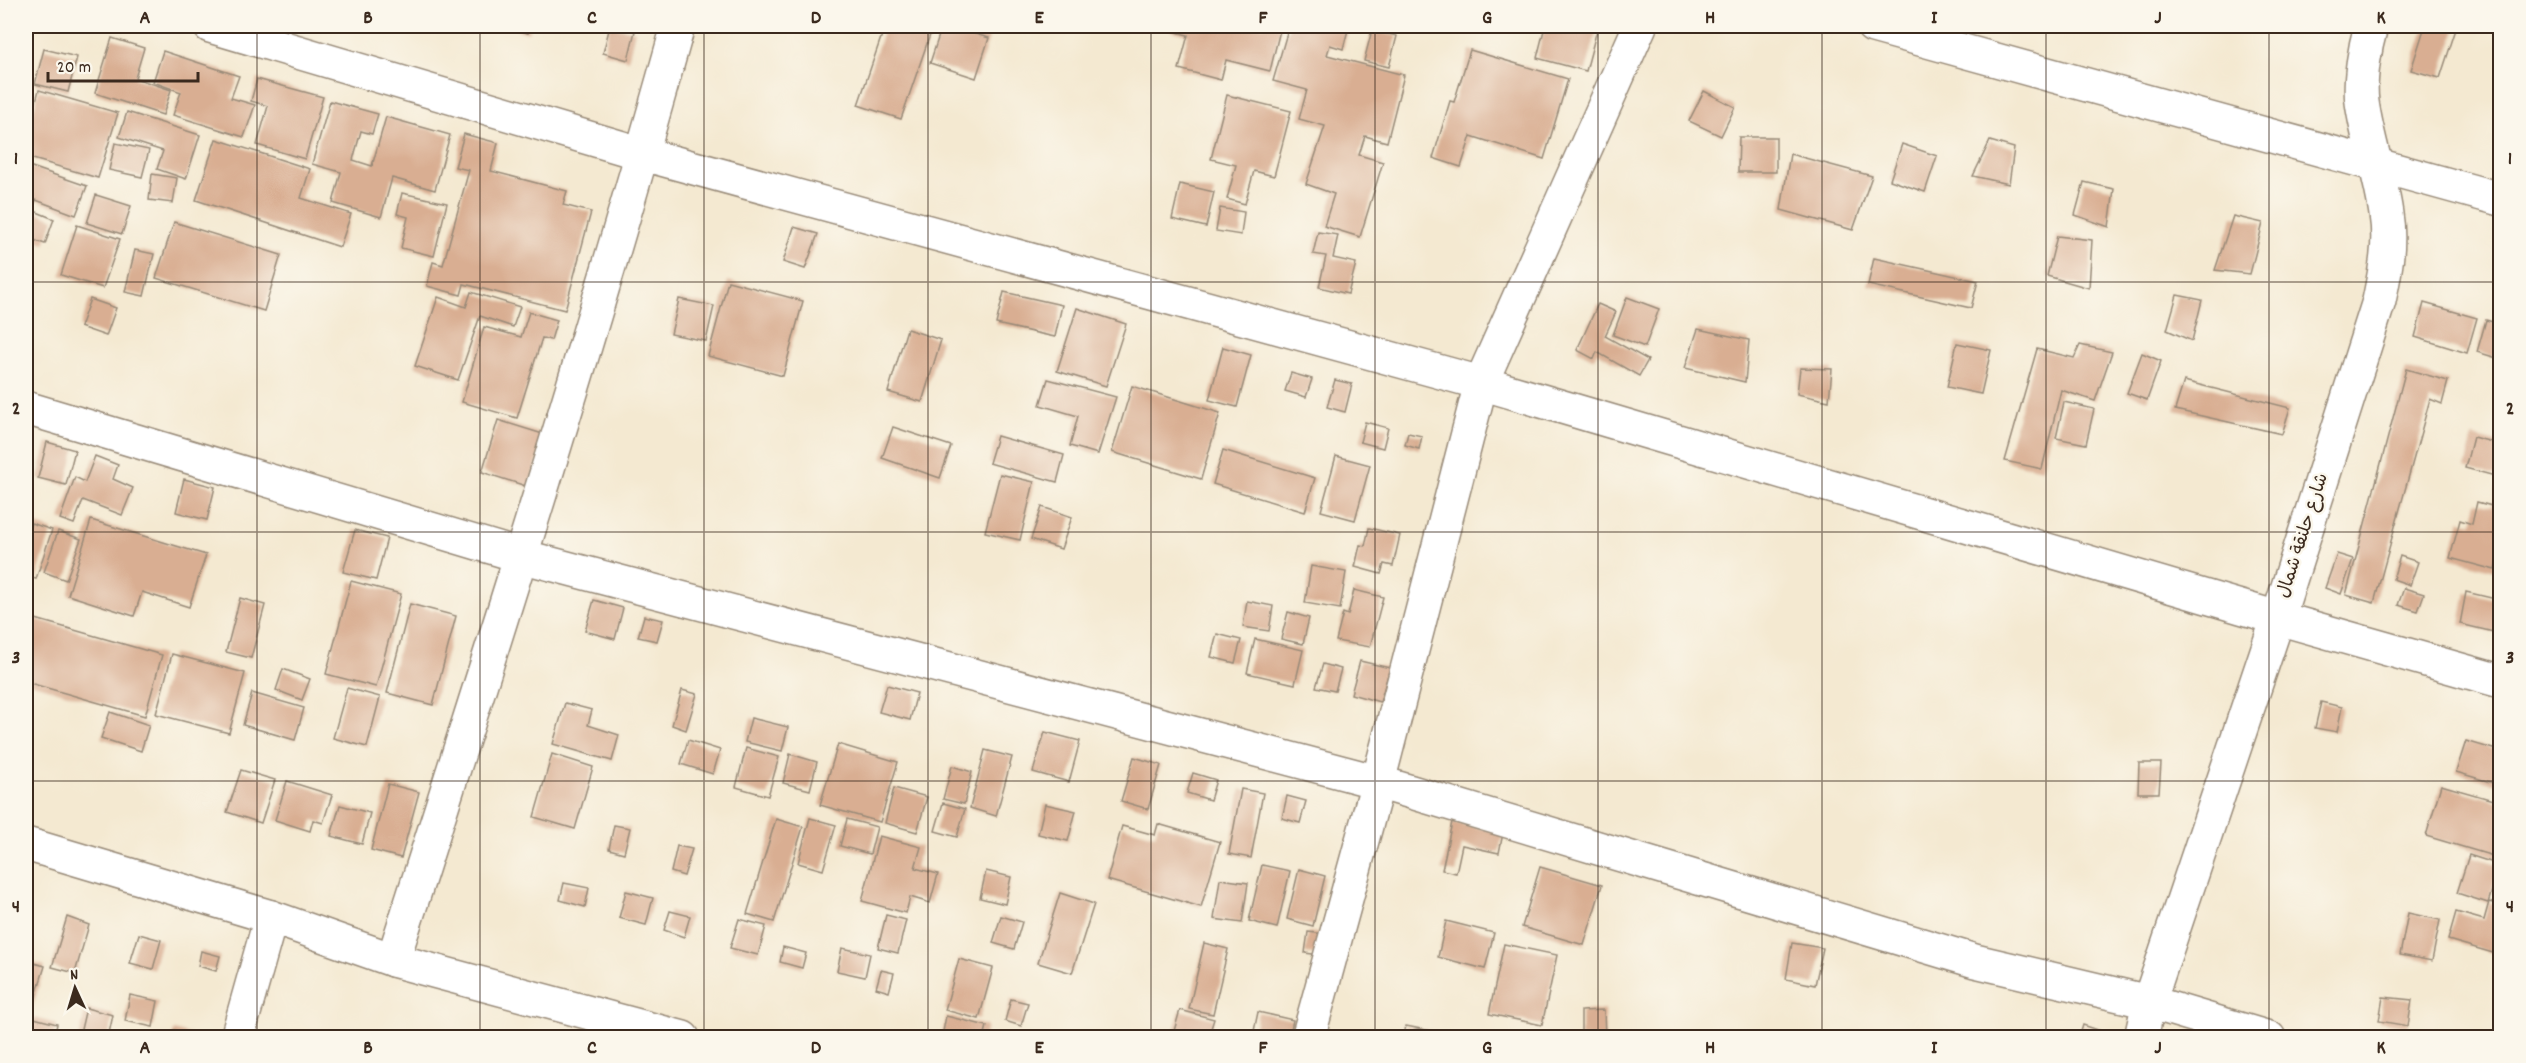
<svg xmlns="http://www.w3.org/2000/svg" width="2526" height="1063" font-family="Dekko,'Playpen Sans Arabic',sans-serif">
  <rect width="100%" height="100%" fill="#fbf7ec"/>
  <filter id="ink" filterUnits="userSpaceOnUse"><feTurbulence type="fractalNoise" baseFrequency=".0167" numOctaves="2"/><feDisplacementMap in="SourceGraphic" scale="12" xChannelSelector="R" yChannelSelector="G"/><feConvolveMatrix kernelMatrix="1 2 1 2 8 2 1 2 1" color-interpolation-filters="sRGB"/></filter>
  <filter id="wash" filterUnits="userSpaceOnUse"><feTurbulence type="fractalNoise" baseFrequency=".008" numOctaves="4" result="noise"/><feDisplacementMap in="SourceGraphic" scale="24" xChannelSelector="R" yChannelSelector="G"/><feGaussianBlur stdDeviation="1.35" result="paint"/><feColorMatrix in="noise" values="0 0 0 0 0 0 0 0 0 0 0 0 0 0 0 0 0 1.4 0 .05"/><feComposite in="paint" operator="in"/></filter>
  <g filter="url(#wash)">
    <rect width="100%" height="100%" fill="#f4e9d1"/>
    <g id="blocks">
      <g fill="#d9ae92">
        <polygon points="504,26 531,26 528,33"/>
        <polygon points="610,26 635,31 628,60 603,53"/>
        <polygon points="885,26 933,26 901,119 858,105"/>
        <polygon points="942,26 949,26 989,38 976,78 930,63"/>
        <polygon points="1154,26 1281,26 1270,71 1226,60 1221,80 1179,69 1188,35"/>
        <polygon points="1289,26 1349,26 1343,49 1330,45 1327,55 1404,75 1387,142 1365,136 1359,155 1383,162 1360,237 1324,226 1334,194 1306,184 1325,126 1299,119 1307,90 1273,81"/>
        <polygon points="1545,26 1598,26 1586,71 1537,58"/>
        <polygon points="2425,26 2457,26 2440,78 2411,70"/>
        <polygon points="1372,30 1397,36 1389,67 1364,61"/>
        <polygon points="112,38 144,48 135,78 171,90 163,115 95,93"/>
        <polygon points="44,49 77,57 68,92 35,84"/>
        <polygon points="1470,50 1568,79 1544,159 1471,136 1461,167 1433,158 1450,101 1454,102"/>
        <polygon points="163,51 239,76 231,98 255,105 244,137 173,115 181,92 153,82"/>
        <polygon points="257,79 323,97 305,159 257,145 268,106 251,101"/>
        <polygon points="39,90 118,113 98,178 26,157 26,136"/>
        <polygon points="1704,91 1735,107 1721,136 1689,121"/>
        <polygon points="1227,95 1291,111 1274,176 1254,171 1245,204 1227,199 1236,165 1211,159"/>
        <polygon points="330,101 378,114 372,134 361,131 353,160 372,166 386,117 450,135 435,190 392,178 381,217 333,203 341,172 312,164"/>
        <polygon points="127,112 200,135 186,179 157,169 163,151 119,137"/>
        <polygon points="464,134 498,143 491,171 567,191 563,205 591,212 565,310 464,284 461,295 427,286 433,262 443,265 469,170 455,167"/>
        <polygon points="1739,137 1776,137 1776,172 1738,172"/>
        <polygon points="216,139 310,169 301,198 351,214 340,247 196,200"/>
        <polygon points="1990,141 2014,148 2009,184 1973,176"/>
        <polygon points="115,143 149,150 142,177 109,170"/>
        <polygon points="1902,144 1937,156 1925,192 1890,180"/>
        <polygon points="1790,154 1872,176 1853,230 1781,210"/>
        <polygon points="26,165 87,186 76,215 36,200 32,210 54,219 45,244 28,238 26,244"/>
        <polygon points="152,174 177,178 173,203 149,200"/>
        <polygon points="2084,182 2114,189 2109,227 2075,215"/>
        <polygon points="1180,184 1214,192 1206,227 1172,219"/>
        <polygon points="402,193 447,203 434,256 401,248 408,217 397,214"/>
        <polygon points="96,195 131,206 122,234 87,223"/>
        <polygon points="1220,208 1244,212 1241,235 1216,231"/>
        <polygon points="2233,216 2263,223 2250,274 2215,270"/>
        <polygon points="174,222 281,255 264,311 156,278"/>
        <polygon points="77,225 120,239 103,288 61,275"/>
        <polygon points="794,227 818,234 805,269 783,262"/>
        <polygon points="1318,232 1338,235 1333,258 1356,263 1348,294 1319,287 1326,256 1313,254"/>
        <polygon points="2057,236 2092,240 2089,288 2047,276"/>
        <polygon points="135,250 154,254 144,296 125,292"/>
        <polygon points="1874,258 1978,281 1971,308 1868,285"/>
        <polygon points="728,281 803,301 783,376 708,356"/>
        <polygon points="471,292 520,307 513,327 480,316 458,380 415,366 438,297 466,307"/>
        <polygon points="1004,292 1062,305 1055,337 996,324"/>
        <polygon points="2177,295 2202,300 2192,341 2167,330"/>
        <polygon points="1627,297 1659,309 1645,347 1613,335"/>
        <polygon points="90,299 116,308 106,336 80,327"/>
        <polygon points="679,299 714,306 706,341 671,334"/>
        <polygon points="2424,303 2477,318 2467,353 2415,337"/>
        <polygon points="1598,304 1616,312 1605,336 1648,360 1639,376 1597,352 1594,359 1577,350"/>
        <polygon points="1077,308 1126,324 1106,386 1057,371"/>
        <polygon points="529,312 557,320 551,340 542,338 517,418 462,402 484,327 521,337"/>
        <polygon points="2486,320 2500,324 2500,359 2477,352"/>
        <polygon points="907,329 941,340 922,402 888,392"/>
        <polygon points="1698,329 1749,340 1745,382 1685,368"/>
        <polygon points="1957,343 1991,350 1981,394 1947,387"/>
        <polygon points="2080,345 2112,352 2095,401 2061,390 2042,469 2005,461 2037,349 2074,358"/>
        <polygon points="1223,347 1251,355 1237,407 1209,400"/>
        <polygon points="2142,353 2161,361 2147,400 2127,393"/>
        <polygon points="1800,368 1832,369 1829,401 1797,394"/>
        <polygon points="2406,369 2448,381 2442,404 2430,399 2374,603 2346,595"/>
        <polygon points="1291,373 1312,379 1306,397 1285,391"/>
        <polygon points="1048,379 1116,397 1098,454 1070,446 1078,416 1040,405"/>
        <polygon points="1335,380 1352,384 1345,412 1327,407"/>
        <polygon points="2184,381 2290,408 2282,434 2175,410"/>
        <polygon points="1132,386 1220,413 1201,479 1112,452"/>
        <polygon points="2064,402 2094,409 2086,444 2056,438"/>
        <polygon points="498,420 546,435 529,487 482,472"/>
        <polygon points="1365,422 1388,428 1383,448 1360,442"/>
        <polygon points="893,427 951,446 940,478 882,458"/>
        <polygon points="1408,433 1422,436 1419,449 1405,445"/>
        <polygon points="997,436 1064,455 1057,482 989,463"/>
        <polygon points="2473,437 2500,444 2500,545 2495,570 2450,558 2460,520 2472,524 2477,502 2492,506 2499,477 2465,468"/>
        <polygon points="47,442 75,450 66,485 38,478"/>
        <polygon points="1223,450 1315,478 1305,512 1213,484"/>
        <polygon points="95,456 118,465 113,479 133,488 122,515 83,500 74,524 60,519 75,477 85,482"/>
        <polygon points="1336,456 1370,465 1355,520 1321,511"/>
        <polygon points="1000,474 1034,482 1020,540 985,532"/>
        <polygon points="184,479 215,487 207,520 176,512"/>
        <polygon points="1042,507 1072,517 1061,549 1031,539"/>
        <polygon points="91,520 206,555 189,607 142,592 134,616 68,595"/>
        <polygon points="31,523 52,530 36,579 26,576 26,540"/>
        <polygon points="1369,528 1400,535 1393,566 1384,564 1381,574 1355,567 1360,545 1365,546"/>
        <polygon points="355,530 387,538 376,580 343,572"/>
        <polygon points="58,531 81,539 66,580 44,572"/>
        <polygon points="2337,554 2353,559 2341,594 2325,588"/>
        <polygon points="2400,556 2418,562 2410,585 2393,579"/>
        <polygon points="1311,566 1346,572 1340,609 1305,603"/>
        <polygon points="351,581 401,594 376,687 326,674"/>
        <polygon points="2404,588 2424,594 2418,611 2398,605"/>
        <polygon points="1354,590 1383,597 1370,647 1336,641 1343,613 1348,615"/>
        <polygon points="2466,592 2500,600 2498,633 2460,624"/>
        <polygon points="240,598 265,605 251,658 226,652"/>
        <polygon points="594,600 623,608 615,639 585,631"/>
        <polygon points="1247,601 1273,606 1269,631 1243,627"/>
        <polygon points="410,604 456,616 433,705 387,693"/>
        <polygon points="1288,612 1309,618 1303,644 1281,639"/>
        <polygon points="644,616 663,620 657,641 638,637"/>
        <polygon points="32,618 162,655 145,716 26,682 26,640"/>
        <polygon points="1217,634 1241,640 1235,663 1211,657"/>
        <polygon points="1255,639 1303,650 1295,684 1247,673"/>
        <polygon points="172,654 245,673 229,733 156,714"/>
        <polygon points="1360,661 1390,668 1380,702 1351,694"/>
        <polygon points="1323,664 1341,669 1335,691 1316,687"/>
        <polygon points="283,669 310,679 302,700 276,690"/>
        <polygon points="887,685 917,693 910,720 879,712"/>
        <polygon points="347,688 380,697 367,747 333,738"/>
        <polygon points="682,690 697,694 686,730 672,725"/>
        <polygon points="252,693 304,708 295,740 243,725"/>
        <polygon points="2321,702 2342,707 2337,732 2315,728"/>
        <polygon points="565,703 592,710 588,725 619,735 612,761 553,744"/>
        <polygon points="110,712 149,725 141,751 101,738"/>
        <polygon points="751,718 788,727 782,751 745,742"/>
        <polygon points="1045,732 1080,741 1069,782 1033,772"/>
        <polygon points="688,740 720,750 713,774 681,764"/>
        <polygon points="2466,741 2500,751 2500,785 2456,772"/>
        <polygon points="838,744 898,762 880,822 820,805"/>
        <polygon points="746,748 779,757 768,796 736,787"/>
        <polygon points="985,750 1012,757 996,816 970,808"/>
        <polygon points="552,754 593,767 575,829 534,817"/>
        <polygon points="790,754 817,762 810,790 783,783"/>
        <polygon points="1134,757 1161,765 1148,809 1121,801"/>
        <polygon points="2139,763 2161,763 2159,793 2138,793"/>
        <polygon points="952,766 972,772 964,804 943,799"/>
        <polygon points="241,770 275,780 261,823 227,812"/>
        <polygon points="1193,773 1216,780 1210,800 1187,793"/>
        <polygon points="287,781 332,795 323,823 313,820 310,831 275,820"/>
        <polygon points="388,784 419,792 401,858 371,850"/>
        <polygon points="2441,785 2500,802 2500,858 2426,836"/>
        <polygon points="894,788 927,797 917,832 885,823"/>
        <polygon points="1241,789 1263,793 1251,858 1229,854"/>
        <polygon points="1287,796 1306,801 1300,823 1282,818"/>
        <polygon points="943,803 965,809 957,837 935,831"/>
        <polygon points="1045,804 1076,811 1068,841 1038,834"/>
        <polygon points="340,805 370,813 362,844 331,836"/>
        <polygon points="810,818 836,825 823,870 798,863"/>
        <polygon points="776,819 803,827 774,922 747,914"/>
        <polygon points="847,819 877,827 870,854 840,846"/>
        <polygon points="1452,822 1503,833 1499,853 1462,845 1456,873 1442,870"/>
        <polygon points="1158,824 1220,842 1201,907 1107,880 1122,826 1155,835"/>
        <polygon points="614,825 630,828 624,853 609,849"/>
        <polygon points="879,836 921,847 915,868 938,874 930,903 910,897 906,913 862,901"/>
        <polygon points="677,846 692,849 684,876 671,872"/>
        <polygon points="2469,855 2500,865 2488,903 2457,893"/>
        <polygon points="1262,865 1290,871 1277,928 1249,921"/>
        <polygon points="1540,867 1602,885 1584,945 1522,927"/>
        <polygon points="1299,869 1325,876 1313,926 1287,919"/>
        <polygon points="986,871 1011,877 1005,904 980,898"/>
        <polygon points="1220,879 1248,883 1242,923 1214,919"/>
        <polygon points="564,883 589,888 585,907 560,900"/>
        <polygon points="626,891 653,898 646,925 619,918"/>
        <polygon points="1060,893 1094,904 1072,973 1038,963"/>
        <polygon points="2489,902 2500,905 2500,955 2448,940 2456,912 2484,920"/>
        <polygon points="670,911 690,916 684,937 664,930"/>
        <polygon points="2408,913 2440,920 2432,961 2400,955"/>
        <polygon points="886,915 906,920 898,953 878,948"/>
        <polygon points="1001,916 1022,922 1014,949 993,943"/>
        <polygon points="67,917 89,925 75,973 52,967"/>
        <polygon points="739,919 766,926 758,955 730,948"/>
        <polygon points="1446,921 1494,933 1485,969 1438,957"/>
        <polygon points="1308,932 1324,934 1320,955 1305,953"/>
        <polygon points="139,934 161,940 153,969 130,963"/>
        <polygon points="1204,943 1228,949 1213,1014 1189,1009"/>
        <polygon points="1792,943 1823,948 1815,985 1786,979"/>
        <polygon points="1504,944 1557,955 1542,1025 1489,1014"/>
        <polygon points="783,947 806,953 802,968 780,962"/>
        <polygon points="842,948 870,954 865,977 837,971"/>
        <polygon points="201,951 220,956 216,971 198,966"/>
        <polygon points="959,959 993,968 979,1019 945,1010"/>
        <polygon points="26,961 45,966 29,1018 26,1017"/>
        <polygon points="881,970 894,973 889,992 876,988"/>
        <polygon points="130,995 158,1001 153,1027 125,1021"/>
        <polygon points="2383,997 2412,1000 2408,1026 2379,1021"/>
        <polygon points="1011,999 1028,1003 1021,1026 1005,1021"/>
        <polygon points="86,1008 113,1015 108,1038 79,1038"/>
        <polygon points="1180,1010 1214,1019 1208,1038 1172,1038"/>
        <polygon points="1604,1010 1605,1038 1581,1038 1581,1011"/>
        <polygon points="1258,1012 1293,1020 1289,1038 1254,1031"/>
        <polygon points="946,1016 987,1026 984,1038 942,1037"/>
        <polygon points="34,1018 57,1024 54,1038 28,1038"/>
        <polygon points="2083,1025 2113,1035 2112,1038 2079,1038"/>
        <polygon points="1406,1026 1437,1032 1436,1038 1403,1038"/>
        <polygon points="174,1030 198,1037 198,1038 172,1038"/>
      </g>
    </g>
  </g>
  <g filter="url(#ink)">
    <use href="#blocks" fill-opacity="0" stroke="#988a78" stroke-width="1.5"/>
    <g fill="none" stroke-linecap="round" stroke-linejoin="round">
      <g stroke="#988a78" stroke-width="36">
        <g id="minor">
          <polyline points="210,26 643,154 1481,383 2278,618 2500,681"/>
          <polyline points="1873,26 2500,199"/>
          <polyline points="26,408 521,556 1378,782 1975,961 2149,1002 2269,1038"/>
          <polyline points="26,844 271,917 393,960 683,1038"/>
          <path d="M 393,960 C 492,650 591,339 678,26"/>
          <polyline points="237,1038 271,917"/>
          <polyline points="1308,1038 1378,782 1481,383 1640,26"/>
          <path d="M 2141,1038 L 2149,1002 L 2278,618 L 2379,301 C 2385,272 2391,244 2386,214 C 2381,177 2367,139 2362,102 C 2359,80 2365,47 2371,26"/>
        </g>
      </g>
      <use href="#minor" stroke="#fff" stroke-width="33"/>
    </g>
  </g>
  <path fill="none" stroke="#3b2a1e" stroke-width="1.5" stroke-opacity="0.55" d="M 257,26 L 257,1038M 480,26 L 480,1038M 704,26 L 704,1038M 928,26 L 928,1038M 1151,26 L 1151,1038M 1375,26 L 1375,1038M 1598,26 L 1598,1038M 1822,26 L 1822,1038M 2046,26 L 2046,1038M 2269,26 L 2269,1038M 26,282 L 2500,282M 26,532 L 2500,532M 26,781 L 2500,781"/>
  <g text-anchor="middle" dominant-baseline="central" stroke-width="5" stroke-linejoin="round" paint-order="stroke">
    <g font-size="18" fill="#3b2a1e" stroke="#fbf7ec">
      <text transform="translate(2304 536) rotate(-72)">شارع حلنقة شمال</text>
    </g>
  </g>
  <rect width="2526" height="1063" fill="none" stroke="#fbf7ec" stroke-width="66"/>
  <g transform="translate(75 988) rotate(356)" stroke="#fbf7ec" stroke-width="4.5" paint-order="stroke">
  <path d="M0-4.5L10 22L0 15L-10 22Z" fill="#3b2a1e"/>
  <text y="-9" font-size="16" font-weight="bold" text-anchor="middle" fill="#3b2a1e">N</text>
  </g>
  <path d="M48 72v9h150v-9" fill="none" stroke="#3b2a1e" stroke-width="3"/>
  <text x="57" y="72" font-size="18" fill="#3b2a1e" stroke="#fbf7ec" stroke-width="4.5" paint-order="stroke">20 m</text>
  <rect x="33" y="33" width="2460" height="997" fill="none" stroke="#3b2a1e" stroke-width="2"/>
  <g font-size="20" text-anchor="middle" font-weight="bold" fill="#3b2a1e">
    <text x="145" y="23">A</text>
    <text x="368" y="23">B</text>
    <text x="592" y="23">C</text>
    <text x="816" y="23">D</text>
    <text x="1039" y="23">E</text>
    <text x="1263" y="23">F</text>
    <text x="1487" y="23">G</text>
    <text x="1710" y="23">H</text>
    <text x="1934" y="23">I</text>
    <text x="2158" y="23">J</text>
    <text x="2381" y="23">K</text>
    <text x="16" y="164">1</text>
    <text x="2510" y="164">1</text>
    <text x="16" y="414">2</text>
    <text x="2510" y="414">2</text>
    <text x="16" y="663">3</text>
    <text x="2510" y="663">3</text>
    <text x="16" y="912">4</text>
    <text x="2510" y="912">4</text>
    <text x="145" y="1053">A</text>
    <text x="368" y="1053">B</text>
    <text x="592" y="1053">C</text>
    <text x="816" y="1053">D</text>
    <text x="1039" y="1053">E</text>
    <text x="1263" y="1053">F</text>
    <text x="1487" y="1053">G</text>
    <text x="1710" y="1053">H</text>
    <text x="1934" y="1053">I</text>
    <text x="2158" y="1053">J</text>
    <text x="2381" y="1053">K</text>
  </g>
</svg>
